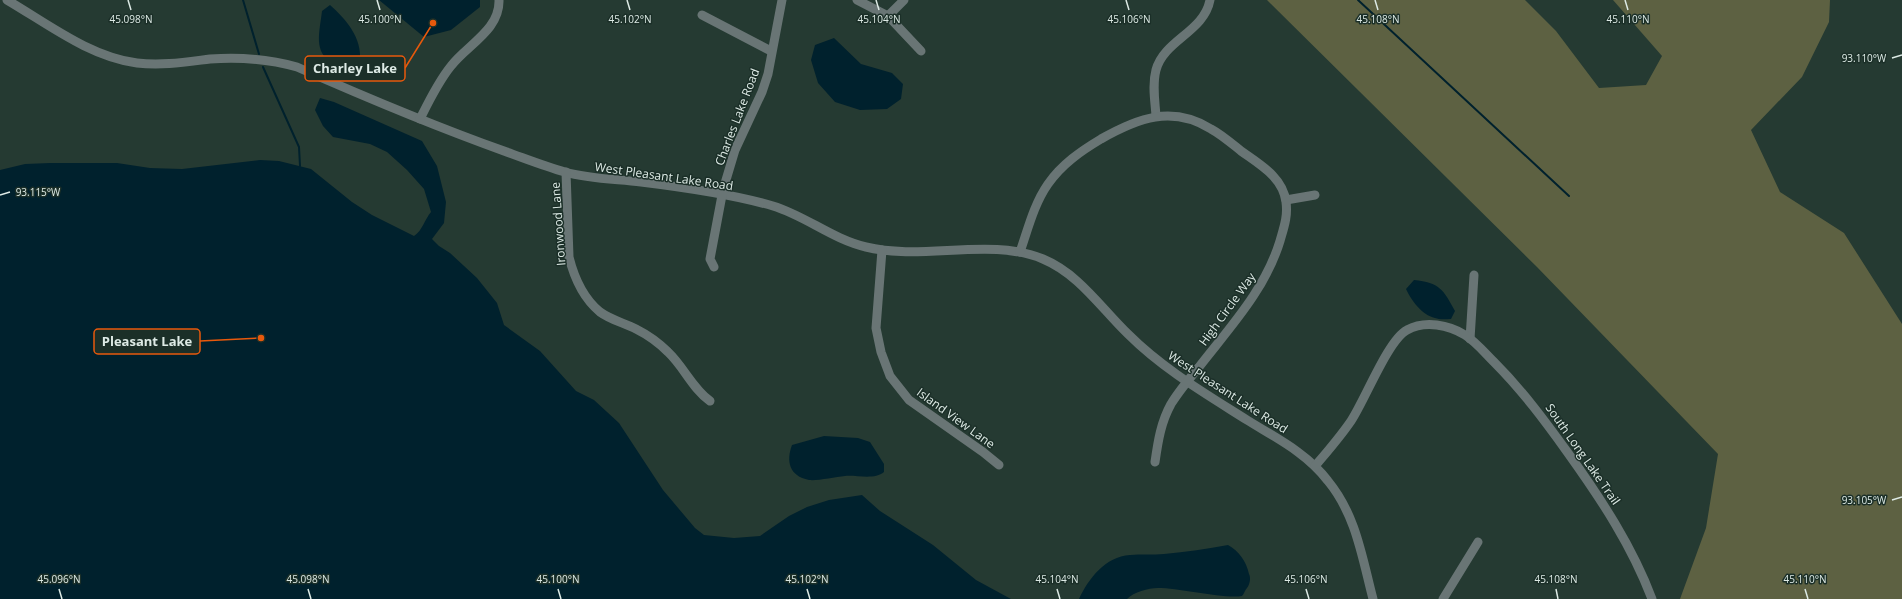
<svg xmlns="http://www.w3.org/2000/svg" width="1902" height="599" font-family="'Open Sans',sans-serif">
  <rect width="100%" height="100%" fill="#253a32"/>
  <polygon fill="#5d6142" points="1267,0 1525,0 1556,31 1599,88 1646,85 1662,56 1613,0 1830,0 1829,22 1802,77 1751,130 1780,192 1844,233 1902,324 1902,599 1680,599 1706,528 1718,454 1537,267"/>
  <g fill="#00212d">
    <polygon points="379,0 480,0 480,7 451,30 424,37"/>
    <path d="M 330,5 C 346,19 362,38 360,60 C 351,66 344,68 334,63 C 312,54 320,30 322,11 Z"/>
    <polygon points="834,38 861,64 892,73 903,84 901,99 887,109 860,110 835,102 818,83 811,60 815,45"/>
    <path d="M 320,98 L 334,102 L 422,141 L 437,166 L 446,202 L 444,223 L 432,239 L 439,246 L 450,253 L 477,278 L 497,303 L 504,325 L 540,351 L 576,391 L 594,400 L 619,423 L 663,490 L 695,528 L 704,535 L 734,538 L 760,536 L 789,516 L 807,507 L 829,500 L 862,495 L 880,511 L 933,545 L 976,580 L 1011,599 L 0,599 L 0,170 L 25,164 L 50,163 L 117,163 L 150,168 L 182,169 L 260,160 L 279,161 L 311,169 L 352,202 L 372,215 L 414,236 C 422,231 425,219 431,212 L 424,189 L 407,170 L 387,152 L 370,144 L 333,137 L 323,126 L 315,110 Z"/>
    <path d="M 1414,280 C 1440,283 1443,289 1455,311 L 1451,319 C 1446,319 1440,320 1435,318 C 1422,315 1411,300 1406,289 Z"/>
    <path d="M 824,436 L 858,438 L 870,442 L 884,464 L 884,472 C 875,480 857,475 845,476 C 835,477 817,481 809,480 C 789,476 786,461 792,445 Z"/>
    <path d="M 1228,545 C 1239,551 1246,561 1249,574 C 1251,578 1250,584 1247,588 C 1245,590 1244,594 1242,596 C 1224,599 1179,588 1158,588 C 1148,588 1134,592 1127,599 L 1079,599 C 1089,578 1105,557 1130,555 C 1141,554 1153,555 1164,554 C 1186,552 1207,549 1228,545 Z"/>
  </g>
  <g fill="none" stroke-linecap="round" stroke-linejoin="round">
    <g stroke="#00212d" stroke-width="2">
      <polyline points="243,0 259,54"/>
      <polyline points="1358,0 1569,196"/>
      <polyline points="263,67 299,147 300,166"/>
    </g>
    <g stroke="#697575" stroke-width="9">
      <path d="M 7,0 C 48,24 90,57 137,63 C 162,66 186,62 210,59 C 239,57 269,59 297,67 C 365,97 434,126 504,151 C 524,158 544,166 565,172 C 589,179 615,179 641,182 C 682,187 732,194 773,206 C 806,216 832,239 866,247 C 922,261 991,237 1043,259 C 1079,274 1101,308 1128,334 C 1163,369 1206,394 1247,420 C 1276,438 1307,453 1328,481 C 1356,515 1362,557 1373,599"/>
      <polyline points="857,0 888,16 921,51"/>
      <polyline points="702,15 771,51"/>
      <polyline points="888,16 904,0"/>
      <path d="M 1156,116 C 1155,101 1152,85 1156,70 C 1164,40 1204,32 1210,0"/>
      <path d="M 420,119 C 429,101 438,82 451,66 C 467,45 500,30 499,0"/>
      <path d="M 566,172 L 569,257 C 574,277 583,298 600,312 C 611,320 624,323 636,329 C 648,335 659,343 668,352 C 684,367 692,388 710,401"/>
      <polyline points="1286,200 1315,195"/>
      <polyline points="882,250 876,328 881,352 890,376 909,400 983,452 999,465"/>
      <path d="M 1020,252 C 1028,229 1034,204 1048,184 C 1062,164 1081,151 1101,139 C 1138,118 1172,105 1211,129 C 1222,135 1231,143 1241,151 C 1259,164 1283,177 1286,202 C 1288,216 1284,227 1280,241 C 1265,290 1230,327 1199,367 C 1189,379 1179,391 1171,404 C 1161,422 1158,441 1155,462"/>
      <polyline points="714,267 710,259 723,190 735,150 762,92 768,74 782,0"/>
      <polyline points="1470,339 1474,275"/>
      <path d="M 1315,466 C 1328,451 1340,437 1351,421 C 1365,400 1388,340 1407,330 C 1425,320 1449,325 1465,335 C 1476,342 1485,353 1494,362 C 1522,390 1545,421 1568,453 C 1601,499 1632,546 1652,599"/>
      <polyline points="1443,599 1478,542"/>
    </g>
  </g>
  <path fill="none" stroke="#ddeae5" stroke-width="1.5" d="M 128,0 L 131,10M 377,0 L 380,10M 627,0 L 630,10M 876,0 L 879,10M 1126,0 L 1129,10M 1375,0 L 1378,10M 1625,0 L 1628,10M 1892,58 L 1902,55M 0,195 L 10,192M 1892,500 L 1902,497M 59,589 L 62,599M 308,589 L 311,599M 558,589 L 561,599M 807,589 L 810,599M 1057,589 L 1060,599M 1306,589 L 1309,599M 1556,589 L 1558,599M 1805,589 L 1808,599"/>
  <g text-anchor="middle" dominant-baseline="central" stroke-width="3" stroke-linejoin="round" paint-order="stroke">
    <g font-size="12" fill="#ddeae5" stroke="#1b2f28">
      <text transform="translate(737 117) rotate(-69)">Charles Lake Road</text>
      <text transform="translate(664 176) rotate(8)">West Pleasant Lake Road</text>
      <text transform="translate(558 224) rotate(-94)">Ironwood Lane</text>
      <text transform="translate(1227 309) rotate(-54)">High Circle Way</text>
      <text transform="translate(1228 392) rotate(33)">West Pleasant Lake Road</text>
      <text transform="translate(956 418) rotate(36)">Island View Lane</text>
      <text transform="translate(1583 454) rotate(55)">South Long Lake Trail</text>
    </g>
  </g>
  <g font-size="10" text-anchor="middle" fill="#ddeae5" stroke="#1b2f28" stroke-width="3" stroke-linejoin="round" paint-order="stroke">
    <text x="131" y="23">45.098°N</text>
    <text x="380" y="23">45.100°N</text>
    <text x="630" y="23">45.102°N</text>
    <text x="879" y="23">45.104°N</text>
    <text x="1129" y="23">45.106°N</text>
    <text x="1378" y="23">45.108°N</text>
    <text x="1628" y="23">45.110°N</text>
    <text x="1864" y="62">93.110°W</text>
    <text x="38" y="196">93.115°W</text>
    <text x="1864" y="504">93.105°W</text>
    <text x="59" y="583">45.096°N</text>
    <text x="308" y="583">45.098°N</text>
    <text x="558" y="583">45.100°N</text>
    <text x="807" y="583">45.102°N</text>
    <text x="1057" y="583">45.104°N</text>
    <text x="1306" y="583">45.106°N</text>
    <text x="1556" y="583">45.108°N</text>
    <text x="1805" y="583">45.110°N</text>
  </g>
  <path fill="none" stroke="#e8590c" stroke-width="1.5" d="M433 23L405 68M261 338L200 341"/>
  <g fill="#e8590c" stroke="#1b2f28" stroke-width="1.5">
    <circle cx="433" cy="23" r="4"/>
    <circle cx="261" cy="338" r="4"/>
  </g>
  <g fill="#1b2f28" stroke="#e8590c" stroke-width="1.5">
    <rect x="305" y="56" width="100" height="25" rx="4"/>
    <rect x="94" y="329" width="106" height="25" rx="4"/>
  </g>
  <g font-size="13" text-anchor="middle" font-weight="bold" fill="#ddeae5">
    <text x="355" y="73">Charley Lake</text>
    <text x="147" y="346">Pleasant Lake</text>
  </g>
</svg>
